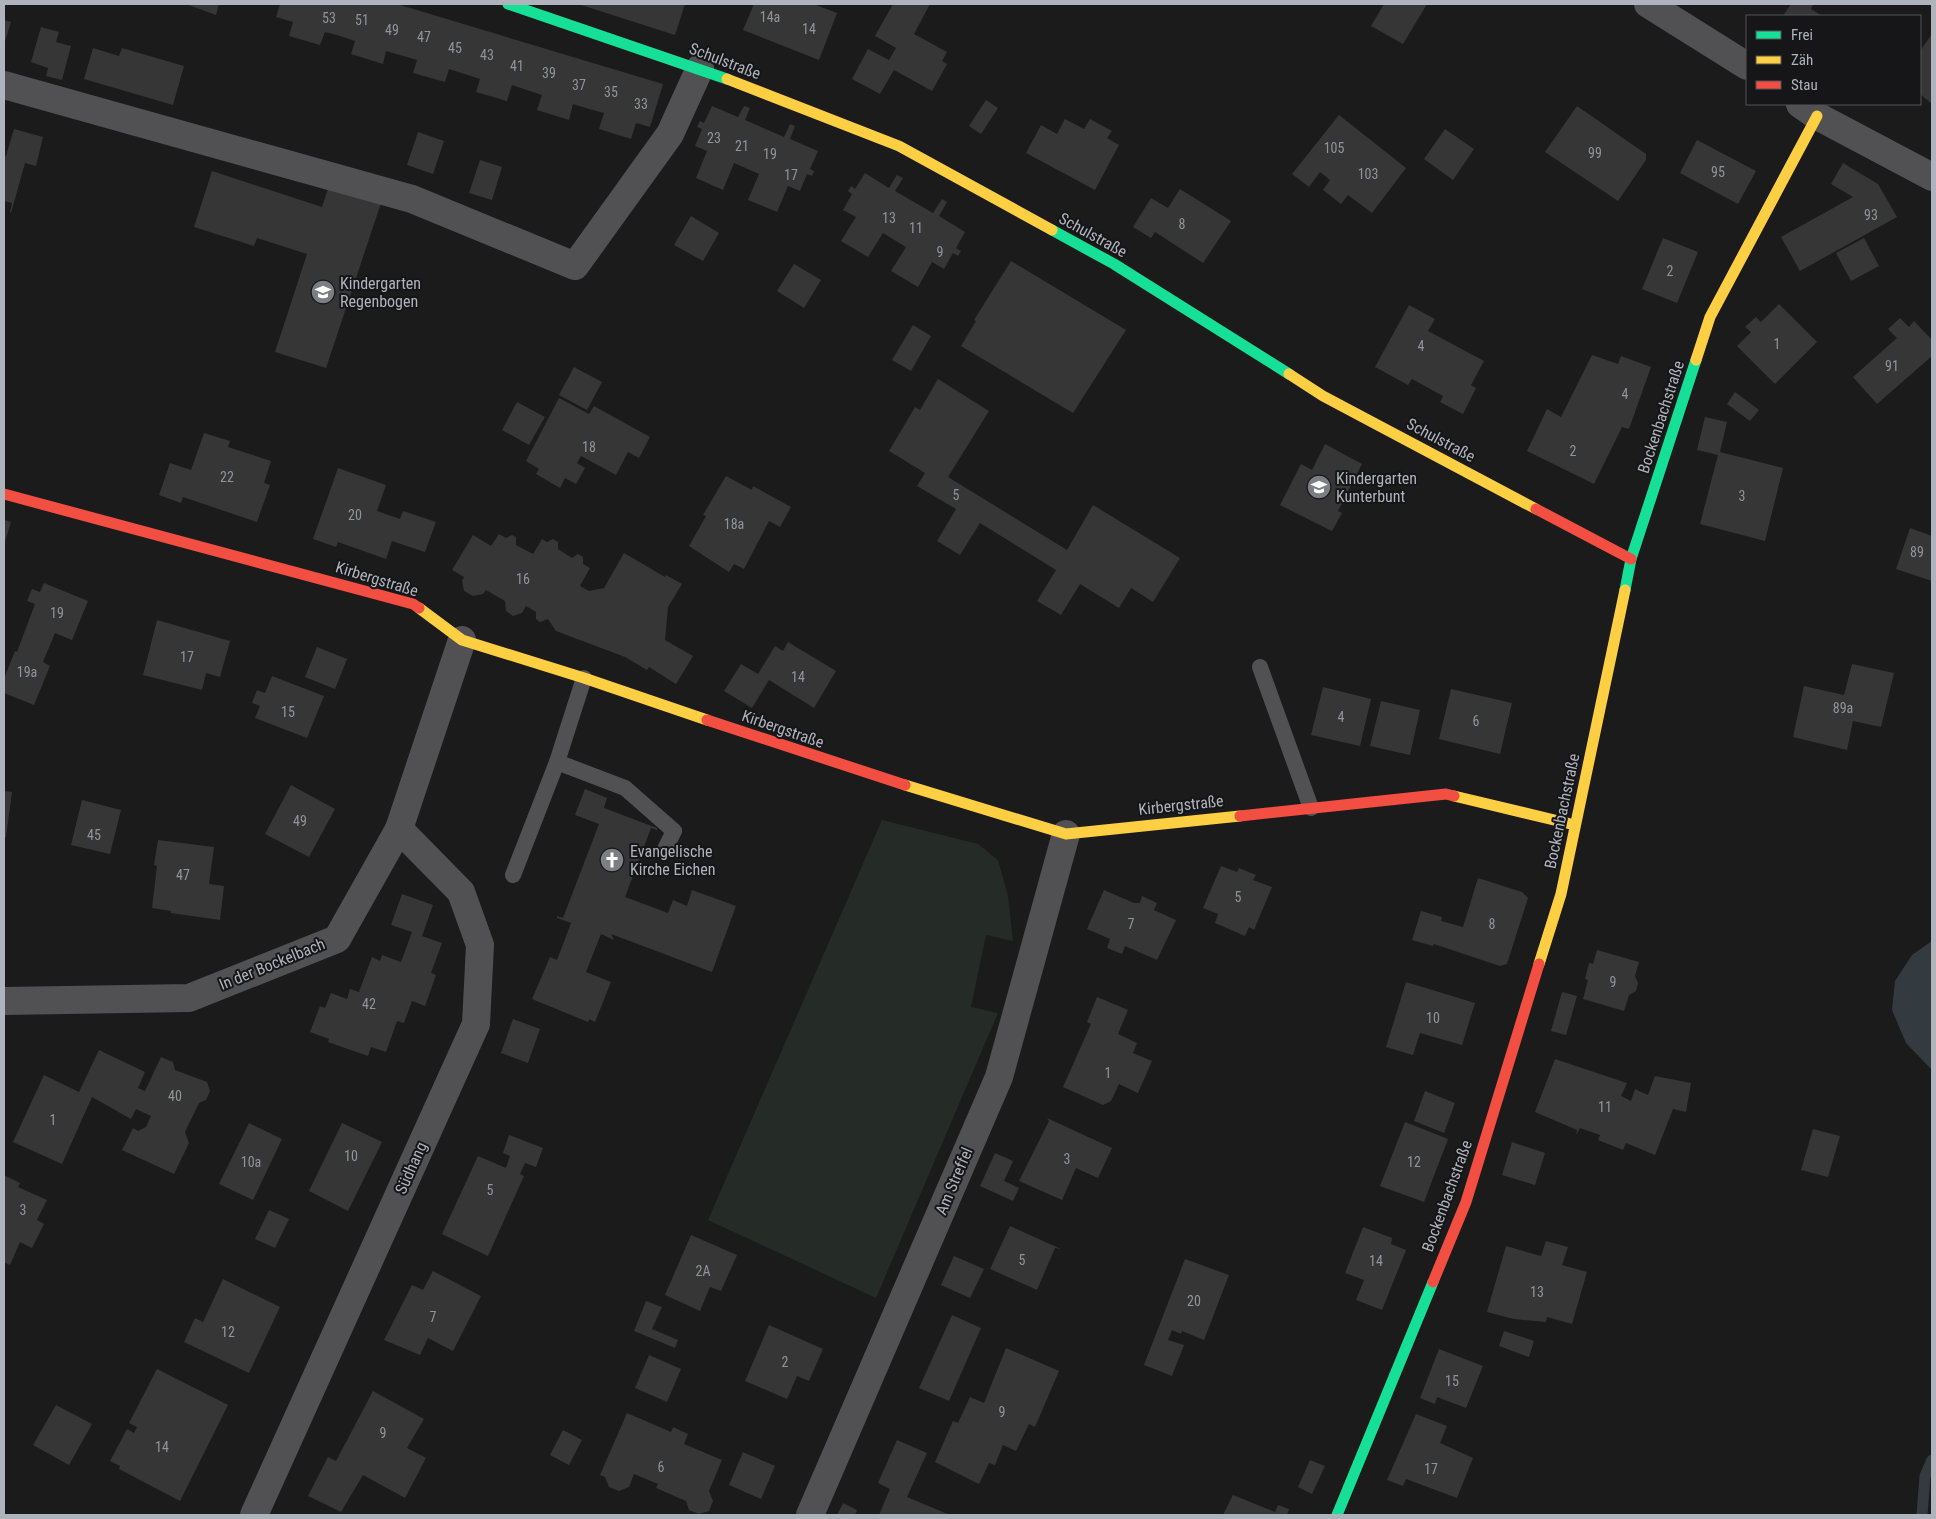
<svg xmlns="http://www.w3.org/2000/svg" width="1936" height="1519" font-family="'Roboto Condensed',sans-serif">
  <rect width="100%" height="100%" fill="#1b1b1c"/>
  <polygon fill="#252b26" points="882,820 978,844 998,860 1008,896 1013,941 986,935 971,1007 998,1013 876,1298 708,1220"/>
  <polygon fill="#343b40" points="1932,941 1932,1070 1906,1043 1892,1010 1895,981 1912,955"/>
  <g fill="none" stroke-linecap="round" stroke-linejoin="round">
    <polyline stroke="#343b40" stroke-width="11" points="1922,1515 1925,1476 1932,1460"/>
  </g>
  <g fill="#363637">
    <polygon points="186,4 219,4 216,15"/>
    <polygon points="280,4 397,4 663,84 650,127 636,123 631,139 599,129 604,113 589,109 573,104 569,120 537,110 542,95 512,85 507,101 476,92 480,79 449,69 445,82 413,73 417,60 386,51 383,64 351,54 355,41 340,36 325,32 320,45 289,36 293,22 276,17"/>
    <polygon points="578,4 685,4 675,35"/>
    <polygon points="754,4 813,4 837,13 819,60 743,30"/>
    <polygon points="893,4 930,4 914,34 947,52 942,61 947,64 932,91 894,70 880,94 852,79 868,49 889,60 896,48 875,36"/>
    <polygon points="1384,4 1427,4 1403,44 1371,26"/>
    <polygon points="1791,4 1813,4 1811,9 1822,16 1783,16"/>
    <polygon points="4,20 11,22 4,45"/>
    <polygon points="41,27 59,32 56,42 71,46 62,80 46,76 48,68 31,62"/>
    <polygon points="1932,34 1932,104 1920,94 1920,51"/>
    <polygon points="93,48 119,56 122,48 184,66 173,105 84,79"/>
    <polygon points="986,100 998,108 981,134 969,126"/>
    <polygon points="712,106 738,117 744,106 750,108 745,120 784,137 790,124 795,126 790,139 818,151 810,169 814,171 812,176 807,174 800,191 788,186 777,212 748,200 759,174 734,163 723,190 696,178 707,151 695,146 702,129 697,127 700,121 704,123"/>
    <polygon points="1577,106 1646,154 1646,160 1618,201 1545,152"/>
    <polygon points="1339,115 1406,168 1372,213 1348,195 1341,204 1323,190 1330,180 1320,172 1309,187 1292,174"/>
    <polygon points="1065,119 1084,129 1090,119 1112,131 1107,138 1119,145 1095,190 1026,153 1041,125 1057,134"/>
    <polygon points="14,129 43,137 36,166 25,163 11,213 10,212 12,203 4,201 4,156 6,156"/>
    <polygon points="1445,129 1474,149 1453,180 1424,159"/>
    <polygon points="418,132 444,141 433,174 407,165"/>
    <polygon points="1697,140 1756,171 1738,204 1680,173"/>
    <polygon points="480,160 502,167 492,200 469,193"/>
    <polygon points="1843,163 1878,184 1897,217 1800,271 1781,237 1853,197 1831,184"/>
    <polygon points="212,171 322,207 330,183 382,200 326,368 275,352 307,254 257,238 254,246 194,227"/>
    <polygon points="865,173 889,188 897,175 903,178 895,191 933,213 942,199 947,202 939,216 965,232 956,248 961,251 958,256 953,253 944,269 932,262 918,287 891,271 906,247 883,233 868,257 841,241 856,217 843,210 852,194 848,191 851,186 855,189"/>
    <polygon points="1180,189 1231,221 1203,263 1155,232 1151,238 1133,227 1151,198 1168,208"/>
    <polygon points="691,216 719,233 703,261 674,245"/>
    <polygon points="1663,238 1698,252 1677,303 1642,289"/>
    <polygon points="1864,238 1879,266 1851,281 1836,253"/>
    <polygon points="1011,261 1126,330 1073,413 961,346 976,321 974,320"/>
    <polygon points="794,264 821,280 804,308 777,291"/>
    <polygon points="1779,304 1817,342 1775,384 1737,346 1751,332 1745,327 1756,317 1761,322"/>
    <polygon points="1409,305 1435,319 1428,331 1484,361 1471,385 1476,388 1463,414 1440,402 1443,396 1412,379 1408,385 1375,367"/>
    <polygon points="1900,318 1909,327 1914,321 1932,340 1932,356 1877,404 1853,377 1897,338 1888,329"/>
    <polygon points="913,325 931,336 911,371 892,360"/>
    <polygon points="1592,355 1618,364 1621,356 1651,367 1629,429 1622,427 1594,484 1527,451 1547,409 1561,417"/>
    <polygon points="574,367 602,382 587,410 559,395"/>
    <polygon points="938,379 989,411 948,477 1067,550 1093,505 1180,558 1153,602 1131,588 1119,608 1080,584 1061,615 1037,601 1056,570 980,523 960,555 937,541 956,509 917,486 925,473 889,451 915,407 920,410"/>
    <polygon points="1735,392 1759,410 1750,421 1727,404"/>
    <polygon points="559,398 589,414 594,406 650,437 639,458 628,452 616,475 581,456 577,463 585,468 576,484 565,478 560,488 536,474 539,469 526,461"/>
    <polygon points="517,402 545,417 529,445 502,430"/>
    <polygon points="1705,417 1727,422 1720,452 1783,468 1765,541 1700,524 1718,455 1697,450"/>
    <polygon points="204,433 230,441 228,447 271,461 264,483 270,485 257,522 183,497 181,503 159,495 170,463 191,470"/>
    <polygon points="1325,444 1362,464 1338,511 1342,513 1332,531 1280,505 1301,464 1312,470"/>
    <polygon points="338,468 386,485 377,511 400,519 403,511 436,522 425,552 392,541 386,559 338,542 336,547 313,539"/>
    <polygon points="726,476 752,490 753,486 791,507 780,527 769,521 744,569 734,564 729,572 689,546 706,516 703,515"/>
    <polygon points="4,520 11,522 5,542 4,542"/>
    <polygon points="1910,528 1932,536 1932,581 1896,569"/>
    <polygon points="499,534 506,538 512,535 516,537 516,545 533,554 542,539 547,542 553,539 558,542 558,549 572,558 578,554 583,557 583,564 590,568 580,586 589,591 604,588 624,553 665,577 666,575 682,584 668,607 665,640 693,656 676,684 649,667 647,670 625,657 556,631 548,619 540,622 536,619 536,612 526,606 522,613 513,616 506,611 505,601 486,590 483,594 473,596 464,591 462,581 464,577 452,570 473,535 491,546"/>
    <polygon points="44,583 88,601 72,640 55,633 43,662 50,666 34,705 4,693 4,679 15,651 17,652 35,604 27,601 32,589 40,592"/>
    <polygon points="157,620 230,641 220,677 206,673 202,690 143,675"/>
    <polygon points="788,642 836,671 814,708 769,680 752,708 724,691 741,664 758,674 775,646 783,651"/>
    <polygon points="317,647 347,659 335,689 305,677"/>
    <polygon points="1852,664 1894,673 1881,727 1853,721 1847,750 1793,737 1804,686 1844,695"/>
    <polygon points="272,676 324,696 307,738 255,718 260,706 252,703 257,690 265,693"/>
    <polygon points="1323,687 1371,699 1360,746 1311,735"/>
    <polygon points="1451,689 1512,703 1500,754 1439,739"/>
    <polygon points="1381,701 1420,710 1410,755 1370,746"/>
    <polygon points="291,785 335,809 309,857 265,834"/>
    <polygon points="585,789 607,798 604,808 657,828 657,830 651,828 625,897 668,913 673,900 687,906 692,890 736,906 712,972 611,934 614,940 601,934 586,972 611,982 595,1022 589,1019 588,1022 532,999 550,957 557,960 571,923 557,918 557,916 563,918 599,824 575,815"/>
    <polygon points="4,791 12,792 6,837 4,837"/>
    <polygon points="82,800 121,810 110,854 71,845"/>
    <polygon points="158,840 214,847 209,884 224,886 220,920 171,913 171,911 152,908 157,866 154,865"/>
    <polygon points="1221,866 1237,872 1239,868 1256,875 1253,880 1272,887 1254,930 1249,927 1245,936 1215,923 1218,914 1203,908"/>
    <polygon points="1478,878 1522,892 1528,898 1507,964 1500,966 1434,944 1433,946 1412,940 1421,911 1442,917 1441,921 1463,927"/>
    <polygon points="1104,890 1134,903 1140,903 1142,896 1157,903 1154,910 1176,920 1157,960 1125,946 1122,954 1107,948 1110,939 1087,929"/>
    <polygon points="402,894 433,905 422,936 442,943 431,973 436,975 425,1006 412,1001 404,1023 397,1021 386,1052 371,1047 368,1056 328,1042 329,1039 310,1032 320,1006 325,1008 331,993 347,999 350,989 359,992 372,957 380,961 382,955 401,962 412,932 391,925"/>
    <polygon points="1597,950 1639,962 1635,976 1638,983 1636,991 1629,995 1624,1011 1583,999 1588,980 1585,979 1589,963 1593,964"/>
    <polygon points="1406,982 1475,1003 1462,1045 1420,1033 1413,1055 1386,1047"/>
    <polygon points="1562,992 1577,996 1566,1035 1551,1031"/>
    <polygon points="1097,997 1128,1010 1118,1034 1137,1043 1133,1053 1152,1061 1138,1093 1119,1084 1111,1101 1103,1105 1063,1087 1091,1024 1087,1022"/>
    <polygon points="513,1019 540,1029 528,1063 501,1053"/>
    <polygon points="99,1050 145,1072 138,1088 145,1091 161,1057 173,1062 175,1070 207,1082 210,1091 206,1100 199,1103 185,1132 189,1143 174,1174 122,1150 133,1128 138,1131 146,1127 151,1116 136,1109 131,1119 92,1097 62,1164 13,1142 44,1075 79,1092"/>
    <polygon points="1555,1059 1627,1083 1621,1096 1631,1101 1635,1089 1648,1095 1655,1076 1691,1083 1686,1112 1673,1109 1655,1155 1626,1143 1623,1150 1598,1140 1600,1135 1580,1128 1576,1135 1577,1130 1535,1112"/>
    <polygon points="1425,1091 1455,1103 1444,1133 1414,1121"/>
    <polygon points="1047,1118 1112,1148 1098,1178 1076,1168 1062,1200 1019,1181 1049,1121"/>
    <polygon points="1405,1122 1448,1139 1424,1202 1380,1186"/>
    <polygon points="249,1123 282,1139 253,1200 219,1184"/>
    <polygon points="342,1123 382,1142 348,1211 309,1191"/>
    <polygon points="1813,1129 1840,1136 1828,1177 1801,1170"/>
    <polygon points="509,1135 543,1148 536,1167 525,1163 520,1174 524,1176 488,1256 442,1234 478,1156 506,1168 510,1156 503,1153"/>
    <polygon points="1512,1142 1545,1153 1535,1185 1502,1175"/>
    <polygon points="995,1153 1013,1161 1004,1181 1019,1188 1013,1201 980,1186"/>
    <polygon points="4,1175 20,1183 18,1187 47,1200 37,1220 44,1224 32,1248 20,1242 10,1265 4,1262"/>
    <polygon points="269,1210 289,1219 275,1248 255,1239"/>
    <polygon points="1010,1226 1061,1249 1055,1248 1037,1290 990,1269"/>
    <polygon points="1363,1227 1392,1238 1391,1244 1406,1250 1382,1310 1356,1300 1364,1280 1345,1273"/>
    <polygon points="691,1235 737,1255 721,1291 710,1287 700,1311 665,1295"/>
    <polygon points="1546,1241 1568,1247 1562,1265 1587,1272 1572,1324 1547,1317 1546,1322 1514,1319 1487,1312 1506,1246 1541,1256"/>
    <polygon points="954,1256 984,1269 970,1298 941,1285"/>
    <polygon points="1185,1259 1229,1275 1204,1340 1182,1331 1181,1334 1172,1330 1168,1340 1184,1345 1172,1376 1144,1365"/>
    <polygon points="433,1271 481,1296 453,1351 428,1338 420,1355 384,1340 412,1285 423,1290"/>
    <polygon points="223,1279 280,1307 249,1373 184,1342 195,1318 203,1322"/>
    <polygon points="646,1301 662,1307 652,1329 678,1340 675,1348 634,1331"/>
    <polygon points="952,1315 981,1328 949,1401 919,1388"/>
    <polygon points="769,1325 823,1349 809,1381 797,1376 787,1399 745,1381"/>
    <polygon points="1504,1331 1534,1341 1529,1357 1499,1346"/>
    <polygon points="1006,1348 1059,1371 1035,1427 1029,1424 1016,1451 1003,1445 995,1465 989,1463 979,1484 935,1462 953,1421 958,1423 970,1397 984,1403"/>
    <polygon points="1439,1349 1483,1366 1466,1408 1437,1397 1435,1404 1420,1398"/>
    <polygon points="649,1355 681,1369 667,1402 635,1388"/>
    <polygon points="157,1369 228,1405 180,1501 119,1469 120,1466 110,1461 127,1429 134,1433 137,1427 129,1423"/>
    <polygon points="373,1391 424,1419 407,1448 426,1458 405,1498 363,1475 341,1512 308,1496 328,1457 336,1461"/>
    <polygon points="56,1405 92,1424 69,1465 33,1445"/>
    <polygon points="627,1413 671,1432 673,1427 688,1434 684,1444 722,1460 709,1491 713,1501 709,1511 699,1514 689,1510 686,1501 656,1488 658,1484 634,1474 629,1487 619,1491 609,1487 605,1477 600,1475"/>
    <polygon points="1416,1414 1447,1426 1440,1443 1473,1458 1457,1498 1406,1479 1403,1486 1387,1480"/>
    <polygon points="563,1430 582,1440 569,1465 550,1455"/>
    <polygon points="897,1440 927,1453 907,1497 950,1515 879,1515 890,1489 878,1483"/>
    <polygon points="743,1452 775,1466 761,1499 729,1485"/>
    <polygon points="1310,1460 1325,1466 1312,1494 1298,1487"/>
    <polygon points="1233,1495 1275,1512 1278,1505 1289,1509 1287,1515 1223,1515"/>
    <polygon points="843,1503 857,1510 855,1515 837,1515"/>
  </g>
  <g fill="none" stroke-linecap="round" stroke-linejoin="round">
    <g stroke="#515154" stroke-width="16">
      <polyline points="1260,667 1311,808"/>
      <polyline points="557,762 625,788 674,831 664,851"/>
      <polyline points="513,875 557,762 584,678"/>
    </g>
    <g stroke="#515154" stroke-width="28">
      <polyline points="1648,4 1747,66"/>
      <polyline points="4,85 412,199 575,266 670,134 700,68"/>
      <polyline points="1800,104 1817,116 1932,177"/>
      <polyline points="4,1001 189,998 337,939 399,829 462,640"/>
      <polyline points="254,1515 476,1024 480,945 461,892 399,829"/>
      <polyline points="810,1515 999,1077 1066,834"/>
    </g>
    <g stroke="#16e098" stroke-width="11">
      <polyline points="508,4 727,79"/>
      <polyline points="1052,230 1114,264 1289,374"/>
      <polyline points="1625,590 1631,559 1696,360"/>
      <polyline points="1337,1515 1433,1282"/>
    </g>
    <g stroke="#ffcf43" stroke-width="11">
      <polyline points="727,79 899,146 1052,230"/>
      <polyline points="1696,360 1710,317 1817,116"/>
      <polyline points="1289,374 1323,396 1536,509"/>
      <polyline points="419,608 462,640 584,678 707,720"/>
      <polyline points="905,785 1066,834 1240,816"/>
      <polyline points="1454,796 1575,825"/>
      <polyline points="1539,964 1561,894 1625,590"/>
    </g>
    <g stroke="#f24e42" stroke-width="11">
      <polyline points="4,494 413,604 419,608"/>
      <polyline points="1536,509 1631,559"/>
      <polyline points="707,720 905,785"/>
      <polyline points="1240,816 1446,794 1454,796"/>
      <polyline points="1433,1282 1466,1202 1539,964"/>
    </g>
  </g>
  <defs>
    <g id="school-disc" transform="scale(1.25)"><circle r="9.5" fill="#7b7e83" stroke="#161618"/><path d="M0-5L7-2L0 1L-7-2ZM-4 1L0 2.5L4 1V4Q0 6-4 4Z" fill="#fff"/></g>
    <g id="church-disc" transform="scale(1.25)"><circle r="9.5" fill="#7b7e83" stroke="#161618"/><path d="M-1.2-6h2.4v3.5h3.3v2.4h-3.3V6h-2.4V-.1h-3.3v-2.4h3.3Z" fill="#fff"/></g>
  </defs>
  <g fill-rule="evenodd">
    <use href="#school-disc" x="323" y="292"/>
    <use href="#school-disc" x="1319" y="487"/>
    <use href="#church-disc" x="612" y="860"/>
  </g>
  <g text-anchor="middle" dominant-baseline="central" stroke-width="4" stroke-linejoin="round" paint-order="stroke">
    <g font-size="14" fill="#91949a">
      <text x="770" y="17">14a</text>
      <text x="329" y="18">53</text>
      <text x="362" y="20">51</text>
      <text x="809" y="29">14</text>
      <text x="392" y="30">49</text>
      <text x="424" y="37">47</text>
      <text x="455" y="48">45</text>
      <text x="487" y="55">43</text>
      <text x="517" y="66">41</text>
      <text x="549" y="73">39</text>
      <text x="579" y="85">37</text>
      <text x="611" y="92">35</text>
      <text x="641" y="104">33</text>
      <text x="714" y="138">23</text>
      <text x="742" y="146">21</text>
      <text x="1334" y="148">105</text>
      <text x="1595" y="153">99</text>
      <text x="770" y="154">19</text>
      <text x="1718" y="172">95</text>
      <text x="1368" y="174">103</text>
      <text x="791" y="175">17</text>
      <text x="1871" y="215">93</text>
      <text x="889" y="218">13</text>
      <text x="1182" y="224">8</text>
      <text x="916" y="228">11</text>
      <text x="940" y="252">9</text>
      <text x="1670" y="271">2</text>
      <text x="1777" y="344">1</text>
      <text x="1421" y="346">4</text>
      <text x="1892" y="366">91</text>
      <text x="1625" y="394">4</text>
      <text x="589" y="447">18</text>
      <text x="1573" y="451">2</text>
      <text x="227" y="477">22</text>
      <text x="956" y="495">5</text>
      <text x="1742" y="496">3</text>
      <text x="355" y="515">20</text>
      <text x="734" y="524">18a</text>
      <text x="1917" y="552">89</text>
      <text x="523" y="579">16</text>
      <text x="57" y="613">19</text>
      <text x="187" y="657">17</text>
      <text x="27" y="672">19a</text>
      <text x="798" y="677">14</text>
      <text x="1843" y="708">89a</text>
      <text x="288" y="712">15</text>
      <text x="1341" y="717">4</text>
      <text x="1476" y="721">6</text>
      <text x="300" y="821">49</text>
      <text x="94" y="835">45</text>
      <text x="183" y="875">47</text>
      <text x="1238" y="897">5</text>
      <text x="1131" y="924">7</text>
      <text x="1492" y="924">8</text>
      <text x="1613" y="982">9</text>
      <text x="369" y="1004">42</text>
      <text x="1433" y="1018">10</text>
      <text x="1108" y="1073">1</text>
      <text x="175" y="1096">40</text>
      <text x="1605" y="1107">11</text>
      <text x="53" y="1120">1</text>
      <text x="351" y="1156">10</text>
      <text x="1067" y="1159">3</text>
      <text x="251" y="1162">10a</text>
      <text x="1414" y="1162">12</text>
      <text x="490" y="1190">5</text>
      <text x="23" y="1210">3</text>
      <text x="1022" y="1260">5</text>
      <text x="1376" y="1261">14</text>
      <text x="703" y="1271">2A</text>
      <text x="1537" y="1292">13</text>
      <text x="1194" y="1301">20</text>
      <text x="433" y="1317">7</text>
      <text x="228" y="1332">12</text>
      <text x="785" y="1362">2</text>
      <text x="1452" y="1381">15</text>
      <text x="1002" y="1412">9</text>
      <text x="383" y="1433">9</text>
      <text x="162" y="1447">14</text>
      <text x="661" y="1467">6</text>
      <text x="1431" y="1469">17</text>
    </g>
    <g font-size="16" fill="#afb3bb" stroke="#161618">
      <text transform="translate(725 61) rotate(21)">Schulstraße</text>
      <text transform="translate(1093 235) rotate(29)">Schulstraße</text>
      <text transform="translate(1661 417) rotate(-72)">Bockenbachstraße</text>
      <text transform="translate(1441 440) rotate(28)">Schulstraße</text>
      <text transform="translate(377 579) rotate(17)">Kirbergstraße</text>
      <text transform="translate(783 729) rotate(19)">Kirbergstraße</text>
      <text transform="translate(1181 805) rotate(-6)">Kirbergstraße</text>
      <text transform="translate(1562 811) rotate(-78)">Bockenbachstraße</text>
      <text transform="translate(272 964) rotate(-22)">In der Bockelbach</text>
      <text transform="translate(411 1168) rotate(-66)">Südhang</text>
      <text transform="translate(954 1181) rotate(-67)">Am Streffel</text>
      <text transform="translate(1447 1196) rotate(-70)">Bockenbachstraße</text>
    </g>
    <g font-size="16" fill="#afb3bb" stroke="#161618" text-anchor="start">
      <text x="340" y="283">Kindergarten<tspan x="340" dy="18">Regenbogen</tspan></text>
      <text x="1336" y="478">Kindergarten<tspan x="1336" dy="18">Kunterbunt</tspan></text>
      <text x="630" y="851">Evangelische<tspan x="630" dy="18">Kirche Eichen</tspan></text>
    </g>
  </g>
  <rect width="1936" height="1519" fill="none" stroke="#afb3bb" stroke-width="10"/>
  <rect x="1746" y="15" width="175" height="90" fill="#161618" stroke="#535559"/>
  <rect x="1756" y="31" width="25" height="8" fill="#16e098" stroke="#535559"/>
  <text x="1791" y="40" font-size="15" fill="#afb3bb">Frei</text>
  <rect x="1756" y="56" width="25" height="8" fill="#ffcf43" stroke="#535559"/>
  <text x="1791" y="65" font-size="15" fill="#afb3bb">Zäh</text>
  <rect x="1756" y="81" width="25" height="8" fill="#f24e42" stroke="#535559"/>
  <text x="1791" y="90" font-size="15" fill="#afb3bb">Stau</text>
</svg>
